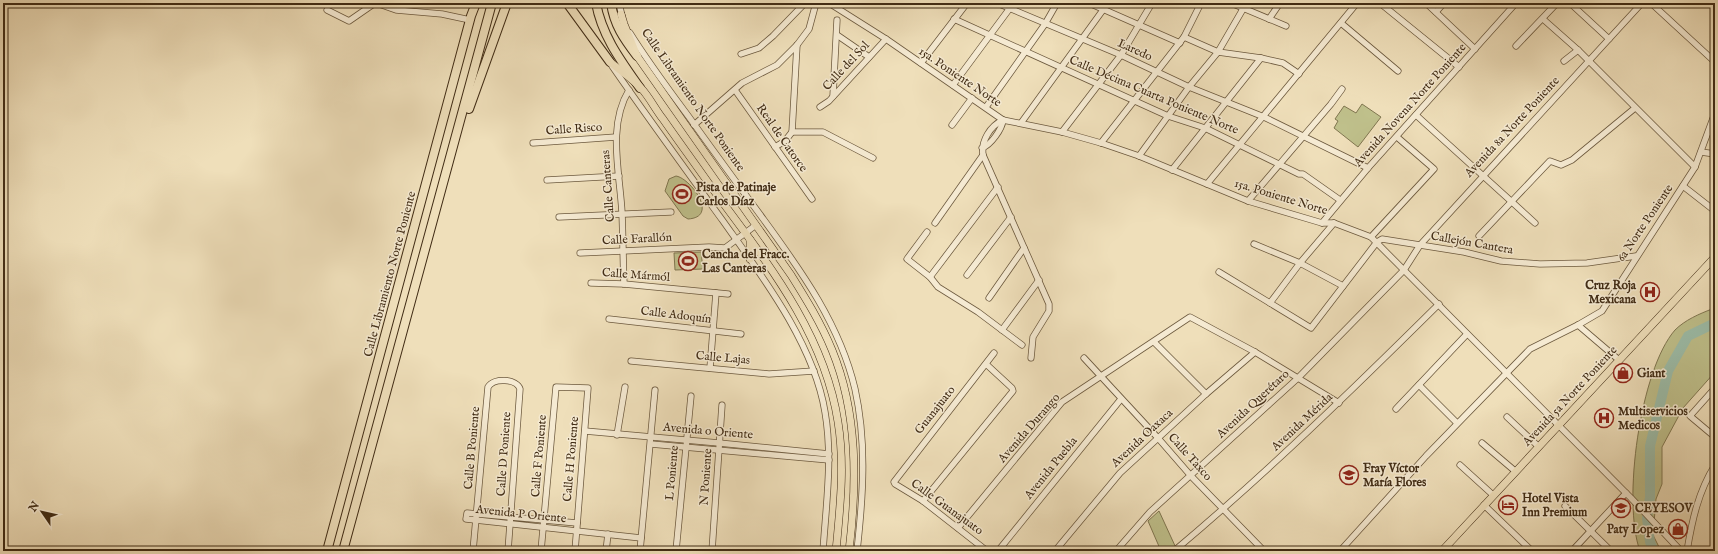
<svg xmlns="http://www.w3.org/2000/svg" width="1718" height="554" font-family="'IM FELL English',serif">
  <rect width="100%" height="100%" fill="#efdfba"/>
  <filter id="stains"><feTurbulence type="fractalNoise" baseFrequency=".005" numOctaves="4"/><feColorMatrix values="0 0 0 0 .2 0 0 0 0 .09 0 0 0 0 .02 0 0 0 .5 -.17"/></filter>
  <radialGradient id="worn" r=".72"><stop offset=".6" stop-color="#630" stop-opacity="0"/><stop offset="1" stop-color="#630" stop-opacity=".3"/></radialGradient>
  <g fill="#bfc08b" stroke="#807650">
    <polygon points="1362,104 1381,117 1358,147 1334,128 1338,121 1335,119 1344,106 1356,113"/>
    <path d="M 676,176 C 690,178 720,217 688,219 L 683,216 L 665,191 L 669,179 Z"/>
    <polygon points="701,252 703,269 675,270 674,253"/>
    <path d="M 1715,305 L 1715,372 L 1683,408 L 1662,447 L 1662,484 L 1656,499 L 1653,535 L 1661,551 L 1640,551 C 1622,502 1640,370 1675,330 C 1685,320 1699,314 1712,309 Z"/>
    <polygon points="1159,511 1176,548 1174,551 1161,551 1148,521"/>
  </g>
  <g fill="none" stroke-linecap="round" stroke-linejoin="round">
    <polyline stroke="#9cbda9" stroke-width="10" points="1654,551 1650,542 1647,518 1650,497 1650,446 1668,371 1688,336 1715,323"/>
    <g stroke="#6c593e" stroke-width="7">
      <g id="minor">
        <polyline points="376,3 396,10 442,14 470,20"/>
        <polyline points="619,3 622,16"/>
        <polyline points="829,3 886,39 1003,120 1062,132 1101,143 1139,156 1248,201 1322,223 1334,223 1371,237 1631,498 1681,551"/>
        <polyline points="997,3 1121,55 1189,87 1264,117 1368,168"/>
        <polyline points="1089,3 1180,43"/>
        <polyline points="1231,3 1286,26"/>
        <polyline points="1380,3 1459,67"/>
        <polyline points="1426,3 1475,49"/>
        <polyline points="1570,3 1609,39"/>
        <polyline points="1651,3 1715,62"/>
        <polyline points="327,10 349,21 375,3"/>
        <polyline points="1436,12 1444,3"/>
        <polyline points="954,19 1168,116 1205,128 1299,174 1303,174 1340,200"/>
        <polyline points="1269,19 1280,3"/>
        <polyline points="1543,19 1578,50 1695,167"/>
        <polyline points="1341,23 1398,71"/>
        <path d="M 630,33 C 648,62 669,90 689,117 C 714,152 739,186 764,220 C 802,272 840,325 855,389 C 867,443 863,497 857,551"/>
        <polyline points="837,35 869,57"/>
        <polyline points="1184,37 1218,52 1261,58 1283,63 1299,74"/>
        <polyline points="1516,46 1557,3"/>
        <polyline points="741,54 759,48 773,36 805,3"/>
        <polyline points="1564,61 1578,50"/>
        <polyline points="921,63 967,3"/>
        <path d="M 612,66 C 648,118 686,170 723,221 C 762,276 814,344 825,412 C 833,458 826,505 823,551"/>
        <polyline points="953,85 1010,8"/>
        <polyline points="735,90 812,199"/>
        <polyline points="833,96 837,20"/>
        <polyline points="820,107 829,101 886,39"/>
        <polyline points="986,107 1045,24 1057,3"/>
        <polyline points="1416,115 1535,223"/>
        <path d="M 1003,120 C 990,126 981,141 983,155 L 1049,304 L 1049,311 L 1033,337 L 1031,358"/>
        <polyline points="1021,123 1108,3"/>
        <polyline points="694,125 742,83 777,65 797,45 809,29 816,3"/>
        <polyline points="952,125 972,98"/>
        <polyline points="792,132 823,132 873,158"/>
        <polyline points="1062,132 1121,55 1152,3"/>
        <polyline points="533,143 616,137"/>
        <polyline points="1101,143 1184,37 1201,3"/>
        <polyline points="775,147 785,141 792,132 797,45"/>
        <path d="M 982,148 C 991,145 1002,129 1003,120"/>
        <polyline points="1701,152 1715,154"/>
        <polyline points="1139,156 1189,87 1218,52 1243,9"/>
        <polyline points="1172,170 1261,58"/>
        <polyline points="547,180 619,176"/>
        <polyline points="1207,184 1357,3"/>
        <polyline points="1683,186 1715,211"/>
        <polyline points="1248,201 1331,104 1342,89"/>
        <polyline points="559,217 671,212"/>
        <polyline points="935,223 983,155"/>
        <polyline points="1322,223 1368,168 1516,3"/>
        <polyline points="927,232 907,259 930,277 938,287 978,312 1022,345"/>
        <polyline points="1479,236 1550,161 1561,165 1572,160 1635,108"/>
        <polyline points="1371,237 1434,169 1397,137"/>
        <polyline points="1254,244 1300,263 1343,286"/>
        <polyline points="580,253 709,247 725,248 756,225"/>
        <polyline points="1219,272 1311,328 1377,242 1382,239 1464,252 1501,261 1540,264 1587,263 1636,256"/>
        <polyline points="967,275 1011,217"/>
        <polyline points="930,277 998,187"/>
        <polyline points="591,283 624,284 728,294"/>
        <path d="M 624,284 C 623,261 623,237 622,213 C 620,173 607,126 629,90"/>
        <polyline points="989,298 1024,248"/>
        <polyline points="1270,303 1300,263 1334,223"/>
        <polyline points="609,319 741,334"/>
        <polyline points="1578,325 1619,360"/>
        <polyline points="1002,330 1039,280"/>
        <polyline points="1154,342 1206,394"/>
        <polyline points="1084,358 1158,438 1191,476 1264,551"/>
        <polyline points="631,361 769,374 814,371"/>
        <polyline points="710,368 716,293"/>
        <polyline points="1419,385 1457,423"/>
        <polyline points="1715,388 1690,416 1715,437"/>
        <polyline points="1396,409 1467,334"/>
        <polyline points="1507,417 1538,446"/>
        <polyline points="585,431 719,443 829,454"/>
        <polyline points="617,435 625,387"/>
        <polyline points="1482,443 1515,471"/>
        <polyline points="651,444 829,460"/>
        <polyline points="1460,465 1493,495"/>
        <polyline points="923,501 1013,391 1012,388 986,364"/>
        <polyline points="1484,505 1532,551"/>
        <polyline points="1565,506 1611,551"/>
        <polyline points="577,523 467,513 466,519 641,538"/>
        <polyline points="958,528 1062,402 1190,317 1255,352 1339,403"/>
        <path d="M 473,551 L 488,387 C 494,377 517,379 520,389 L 508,551"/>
        <polyline points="541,551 556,387 588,388 575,551"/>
        <polyline points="606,551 608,534"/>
        <polyline points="640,551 655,390"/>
        <polyline points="676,551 691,396"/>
        <polyline points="712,551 722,405"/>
        <polyline points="987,551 923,501 895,484 894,482 994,353"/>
        <polyline points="998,551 1121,399"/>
        <polyline points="1055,551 1120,473 1206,394 1255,352"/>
        <polyline points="1116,551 1150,512 1298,378 1404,270 1420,245 1642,3"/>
        <path d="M 1174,551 C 1267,473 1353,389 1439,304"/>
        <polyline points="1340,551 1426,456 1530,349 1578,325 1602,311 1695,167 1715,113"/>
        <polyline points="1572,551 1626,493"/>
        <path d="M 1687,551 C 1692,521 1698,492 1715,465"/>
      </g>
    </g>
    <g stroke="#412c15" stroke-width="8">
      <g id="major">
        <path d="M 621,14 L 624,24 L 637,56 L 791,275 C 806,299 821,323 832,350 C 858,413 857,484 849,551"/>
        <path d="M 610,62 C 620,70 631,78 640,87 C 649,96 655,109 663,119 C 679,142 696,165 712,188 C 765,260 824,331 838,422 C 845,466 840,507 836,551"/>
        <polyline points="750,240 750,259"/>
        <polyline points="1442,551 1715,257"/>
      </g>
    </g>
    <g stroke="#412c15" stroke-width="10">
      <g id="highway">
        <polyline points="567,3 610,62"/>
        <path d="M 596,3 C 602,36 621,61 640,88"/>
        <path d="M 611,3 C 614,25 624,39 637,56"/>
        <polyline points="469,109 507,3"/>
        <polyline points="327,551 471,16 476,3"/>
        <polyline points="343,551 492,3"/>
      </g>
    </g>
    <use href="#minor" stroke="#f5ead2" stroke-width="5.5"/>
    <use href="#major" stroke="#efdfba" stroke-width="7"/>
    <use href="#highway" stroke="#efdfba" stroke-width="8"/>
  </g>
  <defs>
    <g id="stadium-ring" transform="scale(1)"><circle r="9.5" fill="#f5ead2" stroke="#8f2418" stroke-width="1.5"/><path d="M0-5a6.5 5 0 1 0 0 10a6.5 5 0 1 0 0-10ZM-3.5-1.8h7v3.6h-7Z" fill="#8f2418"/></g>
    <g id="hospital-ring" transform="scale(1)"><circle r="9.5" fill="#f5ead2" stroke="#8f2418" stroke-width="1.5"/><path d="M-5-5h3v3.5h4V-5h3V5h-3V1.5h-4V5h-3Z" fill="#8f2418"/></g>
    <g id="shop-ring" transform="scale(1)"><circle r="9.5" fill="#f5ead2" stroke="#8f2418" stroke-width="1.5"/><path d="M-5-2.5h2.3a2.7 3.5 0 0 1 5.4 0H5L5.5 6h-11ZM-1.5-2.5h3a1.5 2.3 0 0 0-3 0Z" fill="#8f2418"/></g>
    <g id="school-ring" transform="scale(1)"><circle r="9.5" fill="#f5ead2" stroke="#8f2418" stroke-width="1.5"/><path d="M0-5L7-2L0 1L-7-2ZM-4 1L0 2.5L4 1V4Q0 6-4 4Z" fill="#8f2418"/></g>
    <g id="hotel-ring" transform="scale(1)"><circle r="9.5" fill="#f5ead2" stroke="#8f2418" stroke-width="1.5"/><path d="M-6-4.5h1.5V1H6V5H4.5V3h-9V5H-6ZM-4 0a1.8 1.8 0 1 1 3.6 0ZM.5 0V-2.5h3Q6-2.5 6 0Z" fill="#8f2418"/></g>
  </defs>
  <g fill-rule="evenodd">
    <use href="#stadium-ring" x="682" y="194"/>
    <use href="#stadium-ring" x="688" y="261"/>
    <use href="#hospital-ring" x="1650" y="292"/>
    <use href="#shop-ring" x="1623" y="373"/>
    <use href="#hospital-ring" x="1604" y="418"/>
    <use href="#school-ring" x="1349" y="475"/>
    <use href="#hotel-ring" x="1508" y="505"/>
    <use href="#school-ring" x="1621" y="508"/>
    <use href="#shop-ring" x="1678" y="529"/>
  </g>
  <g text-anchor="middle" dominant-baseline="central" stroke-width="3" stroke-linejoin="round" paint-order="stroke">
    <g font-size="12" fill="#412c15" stroke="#f5ead2">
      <text transform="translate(1135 50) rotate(24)">Laredo</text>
      <text transform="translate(846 66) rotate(-47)">Calle del Sol</text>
      <text transform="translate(960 77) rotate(34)">15a. Poniente Norte</text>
      <text transform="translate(1154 95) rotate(23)">Calle Décima Cuarta Poniente Norte</text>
      <text transform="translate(693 100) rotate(55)">Calle Libramiento Norte Poniente</text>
      <text transform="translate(1410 105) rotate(-48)">Avenida Novena Norte Poniente</text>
      <text transform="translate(1512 127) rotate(-47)">Avenida 8a Norte Poniente</text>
      <text transform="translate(574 129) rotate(-4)">Calle Risco</text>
      <text transform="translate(782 138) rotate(55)">Real de Catorce</text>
      <text transform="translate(608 186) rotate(-94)">Calle Canteras</text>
      <text transform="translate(1281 197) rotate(17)">15a. Poniente Norte</text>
      <text transform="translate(1645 223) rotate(-56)">6a Norte Poniente</text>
      <text transform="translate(637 239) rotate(-3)">Calle Farallón</text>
      <text transform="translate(1472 243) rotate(10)">Callejón Cantera</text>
      <text transform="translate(390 274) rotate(-75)">Calle Libramiento Norte Poniente</text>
      <text transform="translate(636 275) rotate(4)">Calle Mármól</text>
      <text transform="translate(676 315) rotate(7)">Calle Adoquín</text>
      <text transform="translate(723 358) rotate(5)">Calle Lajas</text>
      <text transform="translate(1570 396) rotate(-47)">Avenida 5a Norte Poniente</text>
      <text transform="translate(1253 404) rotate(-43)">Avenida Querétaro</text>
      <text transform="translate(935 410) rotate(-52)">Guanajuato</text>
      <text transform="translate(1302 422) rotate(-43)">Avenida Mérida</text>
      <text transform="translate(1029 428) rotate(-49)">Avenida Durango</text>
      <text transform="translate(708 431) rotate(5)">Avenida o Oriente</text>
      <text transform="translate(1142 438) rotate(-43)">Avenida Oaxaca</text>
      <text transform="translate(472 448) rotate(-85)">Calle B Poniente</text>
      <text transform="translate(504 454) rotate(-86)">Calle D Poniente</text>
      <text transform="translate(539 456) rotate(-85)">Calle F Poniente</text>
      <text transform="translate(1190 457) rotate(48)">Calle Taxco</text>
      <text transform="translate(571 459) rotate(-85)">Calle H Poniente</text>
      <text transform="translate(1051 468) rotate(-51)">Avenida Puebla</text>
      <text transform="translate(672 473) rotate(-85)">L Poniente</text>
      <text transform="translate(706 477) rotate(-86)">N Poniente</text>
      <text transform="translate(947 507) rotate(36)">Calle Guanajuato</text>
      <text transform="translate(521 514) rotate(6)">Avenida P Oriente</text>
    </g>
    <g font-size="12" font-weight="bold" fill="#412c15" stroke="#f5ead2" text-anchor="start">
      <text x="696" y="187">Pista de Patinaje<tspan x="696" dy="14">Carlos Díaz</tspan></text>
      <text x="702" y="254">Cancha del Fracc.<tspan x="702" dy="14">Las Canteras</tspan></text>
      <text x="1636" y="285" text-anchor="end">Cruz Roja<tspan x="1636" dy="14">Mexicana</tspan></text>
      <text x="1637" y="373">Giant</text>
      <text x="1618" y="411">Multiservicios<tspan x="1618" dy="14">Medicos</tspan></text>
      <text x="1363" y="468">Fray Víctor<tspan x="1363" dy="14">María Flores</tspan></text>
      <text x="1522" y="498">Hotel Vista<tspan x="1522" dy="14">Inn Premium</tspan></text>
      <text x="1635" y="508">CEYESOV</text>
      <text x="1664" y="529" text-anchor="end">Paty Lopez</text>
    </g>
  </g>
  <rect width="1718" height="554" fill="none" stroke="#efdfba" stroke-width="16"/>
  <rect x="4" y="4" width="1710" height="546" fill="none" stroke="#412c15" stroke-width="2"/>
  <rect x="8" y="8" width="1702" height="538" fill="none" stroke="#412c15"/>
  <g transform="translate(42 512) rotate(304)" stroke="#f5ead2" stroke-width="3" paint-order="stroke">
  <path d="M0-3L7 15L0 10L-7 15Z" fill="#412c15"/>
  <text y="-6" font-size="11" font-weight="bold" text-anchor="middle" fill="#412c15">N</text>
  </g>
  <rect width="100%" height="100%" filter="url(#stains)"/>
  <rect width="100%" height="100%" fill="url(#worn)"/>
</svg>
